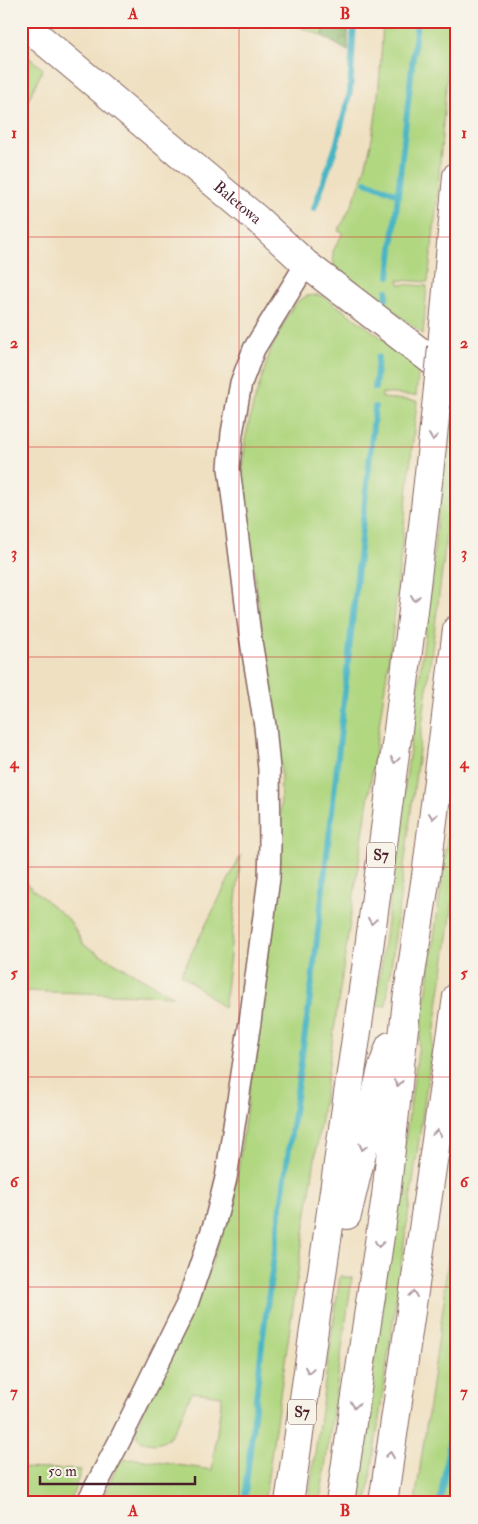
<svg xmlns="http://www.w3.org/2000/svg" width="478" height="1524" font-family="'IM FELL Double Pica',serif">
  <defs>
    <pattern id="forest-crowns" width="20" height="18" patternUnits="userSpaceOnUse" patternTransform="scale(1.25)"><rect width="20" height="18" fill="#8cb86f"/><path d="M2 6a3 3 0 1 1 6 0M12 15a3 3 0 1 1 6 0" fill="none" stroke="#74955b"/></pattern>
  </defs>
  <rect width="100%" height="100%" fill="#f7f3e8"/>
  <filter id="ink" filterUnits="userSpaceOnUse"><feTurbulence type="fractalNoise" baseFrequency=".02" numOctaves="2"/><feDisplacementMap in="SourceGraphic" scale="10" xChannelSelector="R" yChannelSelector="G"/><feConvolveMatrix kernelMatrix="1 2 1 2 8 2 1 2 1" color-interpolation-filters="sRGB"/></filter>
  <filter id="wash" filterUnits="userSpaceOnUse"><feTurbulence type="fractalNoise" baseFrequency=".0096" numOctaves="4" result="noise"/><feDisplacementMap in="SourceGraphic" scale="20" xChannelSelector="R" yChannelSelector="G"/><feGaussianBlur stdDeviation="1.12" result="paint"/><feColorMatrix in="noise" values="0 0 0 0 0 0 0 0 0 0 0 0 0 0 0 0 0 1.4 0 .05"/><feComposite in="paint" operator="in"/></filter>
  <g filter="url(#wash)">
    <rect width="100%" height="100%" fill="#efe0c1"/>
    <g fill="#b1d781" stroke="#7e7b56">
      <polygon points="286,21 329,21 322,36"/>
      <path d="M 383,21 L 451,21 L 437,201 L 428,282 L 398,280 L 399,284 L 427,286 L 423,334 L 334,266 L 333,251 L 343,233 L 338,231 C 377,166 379,94 383,21 Z"/>
      <polygon points="21,51 43,69 21,115"/>
      <path d="M 317,295 L 323,296 L 419,364 L 416,396 L 382,393 L 382,398 L 417,401 L 392,638 L 264,1503 L 184,1503 L 157,1499 L 155,1503 L 101,1503 L 116,1468 L 122,1460 L 137,1459 L 212,1470 L 222,1396 L 192,1392 C 186,1405 177,1430 167,1439 C 158,1447 144,1444 137,1437 L 136,1427 L 210,1269 L 237,1178 L 280,862 L 281,770 L 242,483 L 245,440 L 253,405 L 270,352 L 291,309 L 298,301 L 307,296 Z"/>
      <polygon points="447,425 456,428 444,556 386,1006 376,1005 425,635"/>
      <polygon points="457,766 457,874 367,1503 353,1503 429,975"/>
      <polygon points="241,855 224,1008 181,974"/>
      <polygon points="21,879 70,921 84,945 173,996 21,991"/>
      <polygon points="457,1202 457,1503 415,1503 445,1294 444,1289"/>
      <polygon points="340,1276 352,1278 321,1495 320,1503 308,1503"/>
      <polygon points="21,1468 81,1470 70,1503 21,1503"/>
    </g>
    <polygon fill="url(#forest-crowns)" stroke="#6b6c4d" points="329,21 348,21 348,51 322,36"/>
    <g fill="none" stroke-linecap="round" stroke-linejoin="round">
      <g stroke="#49b5c4" stroke-width="6">
        <polyline points="366,182 398,194"/>
        <polyline points="314,209 336,146 350,92 354,21"/>
        <polyline points="389,276 417,21"/>
        <polyline points="386,298 387,291"/>
        <polyline points="375,388 378,357"/>
        <polyline points="244,1503 263,1336 311,990 333,803 375,407"/>
        <polyline points="440,1503 457,1393"/>
      </g>
    </g>
  </g>
  <g filter="url(#ink)">
    <g fill="none" stroke-linecap="round" stroke-linejoin="round">
      <g stroke="#846360" stroke-width="24">
        <polyline id="street" points="87,1503 119,1442 187,1304 215,1222 226,1178 250,1022 269,878 270,845 269,769 265,726 250,635 229,468 232,433 241,383 254,349 306,264"/>
      </g>
      <g stroke="#846360" stroke-width="30">
        <g id="secondary">
          <path id="s1" d="M 21,22 L 257,219 L 306,264 L 457,380"/>
        </g>
      </g>
      <g stroke="#846360" stroke-width="30">
        <g id="highway">
          <polyline points="442,347 457,176"/>
          <polyline points="347,1215 382,1069 390,1046"/>
          <path d="M 289,1503 C 317,1320 342,1137 368,955 C 394,766 419,578 438,388"/>
          <polyline points="340,1503 386,1196 407,1000 426,876 457,629"/>
          <polyline points="383,1503 457,997"/>
        </g>
      </g>
      <use href="#street" stroke="#fff" stroke-width="21"/>
      <use href="#secondary" stroke="#fff" stroke-width="28"/>
      <use href="#highway" stroke="#fff" stroke-width="28"/>
      <g stroke="#846360" stroke-width="30" stroke-linecap="butt">
        <polyline id="highway-bridge" points="438,388 442,347"/>
      </g>
      <use href="#highway-bridge" stroke="#fff" stroke-width="28"/>
    </g>
    <defs><path id="oneway-chevron" d="M-2-3.5L2.5 0L-2 3.5" fill="none" stroke-width="1.6" stroke-linecap="round" stroke-linejoin="round" transform="scale(1.25)"/></defs>
    <g stroke="#ae9aa0">
      <use href="#oneway-chevron" transform="translate(433 437) rotate(96)"/>
      <use href="#oneway-chevron" transform="translate(415 598) rotate(97)"/>
      <use href="#oneway-chevron" transform="translate(395 760) rotate(98)"/>
      <use href="#oneway-chevron" transform="translate(433 816) rotate(97)"/>
      <use href="#oneway-chevron" transform="translate(372 921) rotate(98)"/>
      <use href="#oneway-chevron" transform="translate(398 1083) rotate(96)"/>
      <use href="#oneway-chevron" transform="translate(437 1133) rotate(-82)"/>
      <use href="#oneway-chevron" transform="translate(363 1147) rotate(103)"/>
      <use href="#oneway-chevron" transform="translate(379 1244) rotate(98)"/>
      <use href="#oneway-chevron" transform="translate(413 1294) rotate(-82)"/>
      <use href="#oneway-chevron" transform="translate(309 1370) rotate(98)"/>
      <use href="#oneway-chevron" transform="translate(355 1405) rotate(98)"/>
      <use href="#oneway-chevron" transform="translate(390 1455) rotate(-82)"/>
    </g>
  </g>
  <path fill="none" stroke="#d62828" stroke-width="1" stroke-opacity="0.55" d="M 239,21 L 239,1503M 21,237 L 457,237M 21,447 L 457,447M 21,657 L 457,657M 21,867 L 457,867M 21,1077 L 457,1077M 21,1287 L 457,1287"/>
  <g text-anchor="middle" dominant-baseline="central" stroke-width="5" stroke-linejoin="round" paint-order="stroke">
    <g fill="#f7f3e8" stroke="#7e5f64" stroke-width="1">
      <rect x="367" y="842.5" width="28" height="25" rx="4"/>
      <rect x="288" y="1399.5" width="28" height="25" rx="4"/>
    </g>
    <g font-size="15" font-weight="bold" fill="#4a1f2b">
      <text x="381" y="855">S7</text>
      <text x="302" y="1412">S7</text>
    </g>
    <g font-size="16" fill="#4a1f2b" stroke="#f7f3e8">
      <text stroke="none"><textPath href="#s1" startOffset="282">Baletowa</textPath></text>
    </g>
  </g>
  <rect width="478" height="1524" fill="none" stroke="#f7f3e8" stroke-width="55"/>
  <path d="M40 1476v8h155v-8" fill="none" stroke="#4a1f2b" stroke-width="2.5"/>
  <text x="48" y="1476" font-size="15" fill="#4a1f2b" stroke="#f7f3e8" stroke-width="4" paint-order="stroke">50 m</text>
  <rect x="28" y="28" width="422" height="1468" fill="none" stroke="#d62828" stroke-width="2"/>
  <g font-size="16" text-anchor="middle" font-weight="bold" fill="#d62828">
    <text x="133" y="19">A</text>
    <text x="345" y="19">B</text>
    <text x="14" y="138">1</text>
    <text x="464" y="138">1</text>
    <text x="14" y="348">2</text>
    <text x="464" y="348">2</text>
    <text x="14" y="558">3</text>
    <text x="464" y="558">3</text>
    <text x="14" y="768">4</text>
    <text x="464" y="768">4</text>
    <text x="14" y="978">5</text>
    <text x="464" y="978">5</text>
    <text x="14" y="1187">6</text>
    <text x="464" y="1187">6</text>
    <text x="14" y="1397">7</text>
    <text x="464" y="1397">7</text>
    <text x="133" y="1516">A</text>
    <text x="345" y="1516">B</text>
  </g>
</svg>
